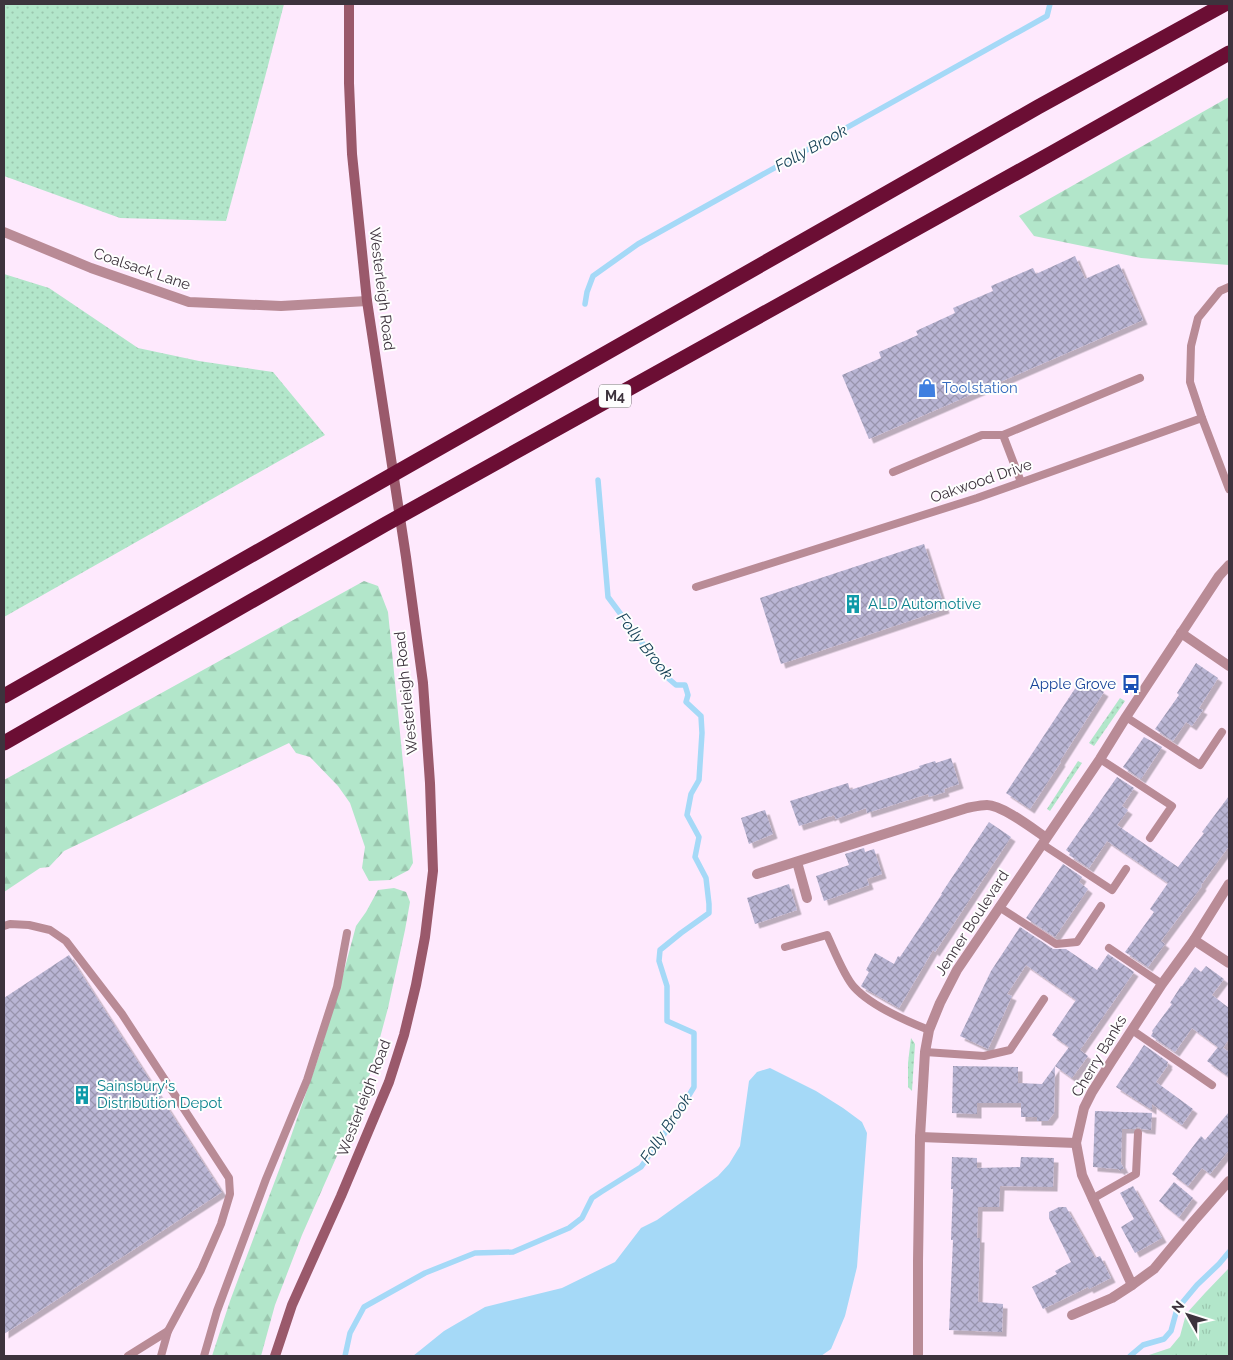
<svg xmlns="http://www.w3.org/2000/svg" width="1233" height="1360" font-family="Raleway,sans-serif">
  <defs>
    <pattern id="grass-dots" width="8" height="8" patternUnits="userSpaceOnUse" patternTransform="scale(1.25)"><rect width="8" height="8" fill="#b2e6ca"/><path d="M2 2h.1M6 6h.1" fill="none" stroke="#9ac6ae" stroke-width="1.8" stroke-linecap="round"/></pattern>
    <pattern id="forest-firs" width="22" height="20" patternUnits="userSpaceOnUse" patternTransform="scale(1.25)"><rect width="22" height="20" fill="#b2e6ca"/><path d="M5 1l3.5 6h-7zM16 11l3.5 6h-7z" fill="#9ac6ae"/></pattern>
    <pattern id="park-tufts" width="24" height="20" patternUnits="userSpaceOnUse" patternTransform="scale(1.25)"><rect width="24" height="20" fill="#b2e6ca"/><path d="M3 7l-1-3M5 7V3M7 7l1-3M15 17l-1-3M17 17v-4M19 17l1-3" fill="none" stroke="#9ac6ae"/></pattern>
    <pattern id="building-cross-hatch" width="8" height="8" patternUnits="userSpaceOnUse" patternTransform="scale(1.25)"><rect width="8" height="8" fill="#b9b5d4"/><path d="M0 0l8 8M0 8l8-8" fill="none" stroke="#9894ad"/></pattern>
    <filter id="shadow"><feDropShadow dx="4.5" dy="4.5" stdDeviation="0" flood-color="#0004"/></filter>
  </defs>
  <rect width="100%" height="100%" fill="#fee9fd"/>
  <g fill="url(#grass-dots)">
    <polygon points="4,4 284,4 264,81 226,221 120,218 4,176"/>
    <polygon points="4,274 49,288 138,348 199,361 273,372 325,435 4,617"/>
    <polygon points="1120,698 1125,701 1094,746 1089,743"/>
    <polygon points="1078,761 1082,763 1050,811 1047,809"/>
    <polygon points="911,1038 915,1044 912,1091 908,1087 908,1063"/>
  </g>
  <g fill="url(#forest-firs)">
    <polygon points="1229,97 1229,265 1141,258 1034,236 1019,216"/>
    <polygon points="364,581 378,586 388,612 413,863 409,870 390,880 369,881 362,868 365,847 350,803 338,786 310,757 296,753 289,743 64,851 49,867 40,868 4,892 4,780"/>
    <polygon points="394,888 406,892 410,902 405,930 388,1008 371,1071 340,1149 302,1235 275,1305 261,1356 212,1356 230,1301 282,1162 320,1053 344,971 356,926 366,912 378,890"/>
  </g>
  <polygon fill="url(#park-tufts)" points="1229,1268 1229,1356 1146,1356 1170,1348 1180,1336 1186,1314 1205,1293"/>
  <polygon fill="#a5d9f7" points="770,1068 816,1091 843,1108 862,1122 867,1133 857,1267 845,1316 831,1349 821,1356 413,1356 444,1331 485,1307 562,1288 615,1262 641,1228 657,1220 718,1176 729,1164 740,1146 749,1081 757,1072"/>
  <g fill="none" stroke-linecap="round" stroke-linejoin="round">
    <g stroke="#a5d9f7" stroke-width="5.5">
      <polyline points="585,304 587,292 593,276 638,244 1047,16 1050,4"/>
      <polyline points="345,1356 350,1333 364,1307 425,1273 475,1253 513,1252 569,1228 582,1218 592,1198 601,1192 641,1167 674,1120 694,1087 694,1033 667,1021 667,986 659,961 660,950 681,933 709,913 709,904 706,878 695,857 699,837 687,815 691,794 699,780 702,733 701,716 686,702 688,695 685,685 676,685 669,679 608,597 598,480"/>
      <polyline points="1130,1356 1143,1345 1164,1339 1171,1331 1177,1309 1197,1285 1219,1264 1229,1252"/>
    </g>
  </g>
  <g fill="url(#building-cross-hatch)" filter="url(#shadow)">
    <polygon points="1075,256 1085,279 1119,264 1143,320 869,439 842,375 881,358 879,352 918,335 916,331 955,313 953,308 993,291 991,286 1033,268 1036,274"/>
    <polygon points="924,544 945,609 781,664 760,598"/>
    <polygon points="1196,663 1218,678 1199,708 1203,710 1192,726 1186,722 1173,741 1155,729 1179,695 1177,693"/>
    <polygon points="1082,678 1104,692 1060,761 1061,762 1030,809 1006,793"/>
    <polygon points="1144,737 1162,747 1141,779 1123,767"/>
    <polygon points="951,758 959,784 944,789 945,792 929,797 928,794 867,813 866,808 836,819 834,815 830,817 830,816 799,826 790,801 848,783 850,790 920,768 919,766 935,761 936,763"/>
    <polygon points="1117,777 1134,788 1122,806 1128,810 1117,825 1178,867 1204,833 1202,832 1229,796 1229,846 1201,885 1202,886 1161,941 1165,944 1148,967 1125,952 1154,912 1150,909 1168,883 1107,841 1089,868 1069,855 1070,853 1066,850"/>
    <polygon points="765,810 773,834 749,844 741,818"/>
    <polygon points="989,822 1011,837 935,952 933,950 899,1008 862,987 861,986 869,972 866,970 875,953 894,964 898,956 900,957 942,894 941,894"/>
    <polygon points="864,848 865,852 874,849 882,874 867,879 869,885 824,901 816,876 849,865 845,854"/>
    <polygon points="1063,864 1082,877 1079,882 1088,889 1055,937 1026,918"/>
    <polygon points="789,884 797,910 755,924 747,898"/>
    <polygon points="1020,927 1053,949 1066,949 1097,970 1108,954 1134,972 1080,1050 1088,1056 1072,1078 1055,1066 1054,1113 1048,1121 1037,1121 1037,1117 1021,1117 1021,1103 977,1103 977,1114 952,1113 953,1066 1018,1067 1018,1083 1042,1084 1069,1047 1052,1035 1076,1000 1026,965 1007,994 1012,996 988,1049 960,1036 991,971"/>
    <polygon points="69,955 222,1192 4,1334 4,998"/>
    <polygon points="1206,966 1224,979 1212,995 1229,1008 1229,1039 1223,1048 1229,1052 1229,1077 1207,1061 1218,1047 1192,1028 1175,1052 1151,1036 1153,1032 1152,1031 1172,1004 1170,1003 1181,986 1182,986 1195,967 1201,972"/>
    <polygon points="1144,1045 1168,1062 1167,1064 1168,1065 1156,1082 1193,1109 1182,1125 1152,1104 1152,1110 1116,1087"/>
    <polygon points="1095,1111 1152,1113 1151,1130 1142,1129 1138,1127 1134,1129 1122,1129 1121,1163 1124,1169 1121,1169 1121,1171 1118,1169 1093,1167"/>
    <polygon points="1229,1112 1229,1150 1210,1174 1202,1168 1188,1186 1172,1174 1201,1136 1205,1140"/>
    <polygon points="952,1157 977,1158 977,1168 1020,1167 1021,1157 1054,1158 1053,1187 1000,1186 999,1207 978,1207 977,1238 980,1238 978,1302 1003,1304 1002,1332 949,1330 953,1240 951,1240 953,1189 951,1189"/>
    <polygon points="1174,1182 1193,1198 1179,1217 1159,1201"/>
    <polygon points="1133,1186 1162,1238 1135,1253 1121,1227 1134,1219 1120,1193"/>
    <polygon points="1059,1207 1066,1207 1095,1258 1100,1256 1111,1278 1089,1289 1088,1287 1043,1309 1032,1287 1057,1274 1055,1271 1071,1262 1049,1218 1049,1212"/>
  </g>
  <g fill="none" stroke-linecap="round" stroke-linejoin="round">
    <g stroke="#b98b96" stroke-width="8">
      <polyline points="1202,418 1190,382 1191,346 1198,318 1220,291 1229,287"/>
      <polyline points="1003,435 1140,378"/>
      <polyline points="893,472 982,435 1003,435 1021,482"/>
      <polyline points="696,587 977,498 1202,418 1229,489"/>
      <polyline points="1126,717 1200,765 1222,732"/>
      <polyline points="1100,759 1172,806 1150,838"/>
      <polyline points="1042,844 1112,890 1126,869"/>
      <polyline points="999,907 1056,944 1077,942 1101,906"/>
      <polyline points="4,926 10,924 29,925 50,930 66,941 122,1014 229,1178 230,1194 221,1224 201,1270 168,1331 161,1356"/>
      <path d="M 785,947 L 827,935 C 834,950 844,976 854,987 C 871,1006 906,1021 929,1030"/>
      <polyline points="1109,948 1162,984"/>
      <polyline points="1132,1030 1212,1085"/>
      <polyline points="925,1052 984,1056 1010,1050 1044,999"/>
      <polyline points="1092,1199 1136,1174 1138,1133"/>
      <polyline points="128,1356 168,1331"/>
      <polyline points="204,1356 217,1311 246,1233 266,1179 307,1080 337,987 347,933"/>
    </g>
    <g stroke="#b98b96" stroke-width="10">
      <polyline points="4,232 91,268 189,302 281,306 367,301"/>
      <polyline points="1181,633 1229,666"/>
      <polyline points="797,862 807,898"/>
      <path d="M 757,874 L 967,808 C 973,807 980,805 987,805 C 1002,805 1032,828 1045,837"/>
      <polyline points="1229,884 1194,940 1162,984 1111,1062 1092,1092 1084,1108 1076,1143 1082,1175 1132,1285 1154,1269 1193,1222 1229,1181"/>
      <polyline points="1194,940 1229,963"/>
      <polyline points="920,1137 1076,1143"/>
      <polyline points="1072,1315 1112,1298 1132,1285"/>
      <polyline points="918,1356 918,1261 920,1137 925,1052 929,1030 940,1003 957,970 1100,759 1126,717 1219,576 1229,565"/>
    </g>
    <polyline stroke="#9a596b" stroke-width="10" points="275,1356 292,1305 341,1196 389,1082 404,1035 416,985 425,937 433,871 430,783 423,683 406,557 367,301 352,154 349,83 349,4"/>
    <g stroke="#6b0e34" stroke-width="15">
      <polyline points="4,696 1038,107 1225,4"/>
      <polyline points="4,743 384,525 1052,153 1229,53"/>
    </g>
  </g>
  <defs>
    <g id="shop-bare" transform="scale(1.5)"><path d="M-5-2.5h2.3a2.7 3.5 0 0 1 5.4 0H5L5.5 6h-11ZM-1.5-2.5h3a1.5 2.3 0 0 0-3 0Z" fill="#3f7fe0" stroke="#fefefe" stroke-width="2.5" paint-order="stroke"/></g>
    <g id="building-bare" transform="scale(1.5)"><path d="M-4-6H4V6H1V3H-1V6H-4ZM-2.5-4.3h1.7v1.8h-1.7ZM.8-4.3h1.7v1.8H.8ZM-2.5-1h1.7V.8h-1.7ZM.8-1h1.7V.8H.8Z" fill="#0f9aa8" stroke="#fefefe" stroke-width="2.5" paint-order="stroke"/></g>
    <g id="bus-bare" transform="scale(1.5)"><path d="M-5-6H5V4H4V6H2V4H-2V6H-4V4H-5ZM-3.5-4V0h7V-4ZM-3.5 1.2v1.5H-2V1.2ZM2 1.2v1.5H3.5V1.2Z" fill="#1a4fb4" stroke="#fefefe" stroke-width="2.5" paint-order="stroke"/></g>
  </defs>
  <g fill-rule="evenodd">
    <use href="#shop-bare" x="927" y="388"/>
    <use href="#building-bare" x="853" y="604"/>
    <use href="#bus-bare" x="1131" y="684"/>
    <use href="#building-bare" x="82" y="1095"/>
  </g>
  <g text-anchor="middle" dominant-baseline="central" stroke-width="4" stroke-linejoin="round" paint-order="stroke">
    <rect fill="#fefefe" stroke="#777077" stroke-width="1" x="599" y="384.5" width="32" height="23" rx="4"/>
    <g font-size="14" font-weight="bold" fill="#3d333d">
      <text x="615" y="396">M4</text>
    </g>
    <g font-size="15" fill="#3d333d" stroke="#fefefe">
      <text transform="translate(142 269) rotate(19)">Coalsack Lane</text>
      <text transform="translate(382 289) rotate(83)">Westerleigh Road</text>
      <text transform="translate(981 481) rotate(-19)">Oakwood Drive</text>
      <text transform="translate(406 693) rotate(-96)">Westerleigh Road</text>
      <text transform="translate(972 923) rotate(-57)">Jenner Boulevard</text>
      <text transform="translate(1099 1056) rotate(-59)">Cherry Banks</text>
      <text transform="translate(364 1098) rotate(-69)">Westerleigh Road</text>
    </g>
    <g font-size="15" fill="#366cbe" stroke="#fefefe" text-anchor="start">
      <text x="942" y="388">Toolstation</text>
    </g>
    <g font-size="15" fill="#0d838f" stroke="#fefefe" text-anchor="start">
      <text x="868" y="604">ALD Automotive</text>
      <text x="97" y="1086">Sainsbury's<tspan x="97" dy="17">Distribution Depot</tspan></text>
    </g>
    <g font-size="15" fill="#164399" stroke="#fefefe" text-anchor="end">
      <text x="1116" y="684">Apple Grove</text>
    </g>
    <g font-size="16" font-style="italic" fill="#1a4459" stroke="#fefefe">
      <text transform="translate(811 148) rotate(-29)">Folly Brook</text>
      <text transform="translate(645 646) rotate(52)">Folly Brook</text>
      <text transform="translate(666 1128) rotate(-56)">Folly Brook</text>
    </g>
  </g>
  <rect width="1233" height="1360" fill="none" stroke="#3d333d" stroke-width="10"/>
  <g transform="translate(1188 1315) rotate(309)" stroke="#fefefe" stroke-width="4" paint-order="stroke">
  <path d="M0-4L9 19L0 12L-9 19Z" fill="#3d333d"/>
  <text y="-8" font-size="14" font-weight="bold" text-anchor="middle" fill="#3d333d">N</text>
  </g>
</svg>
